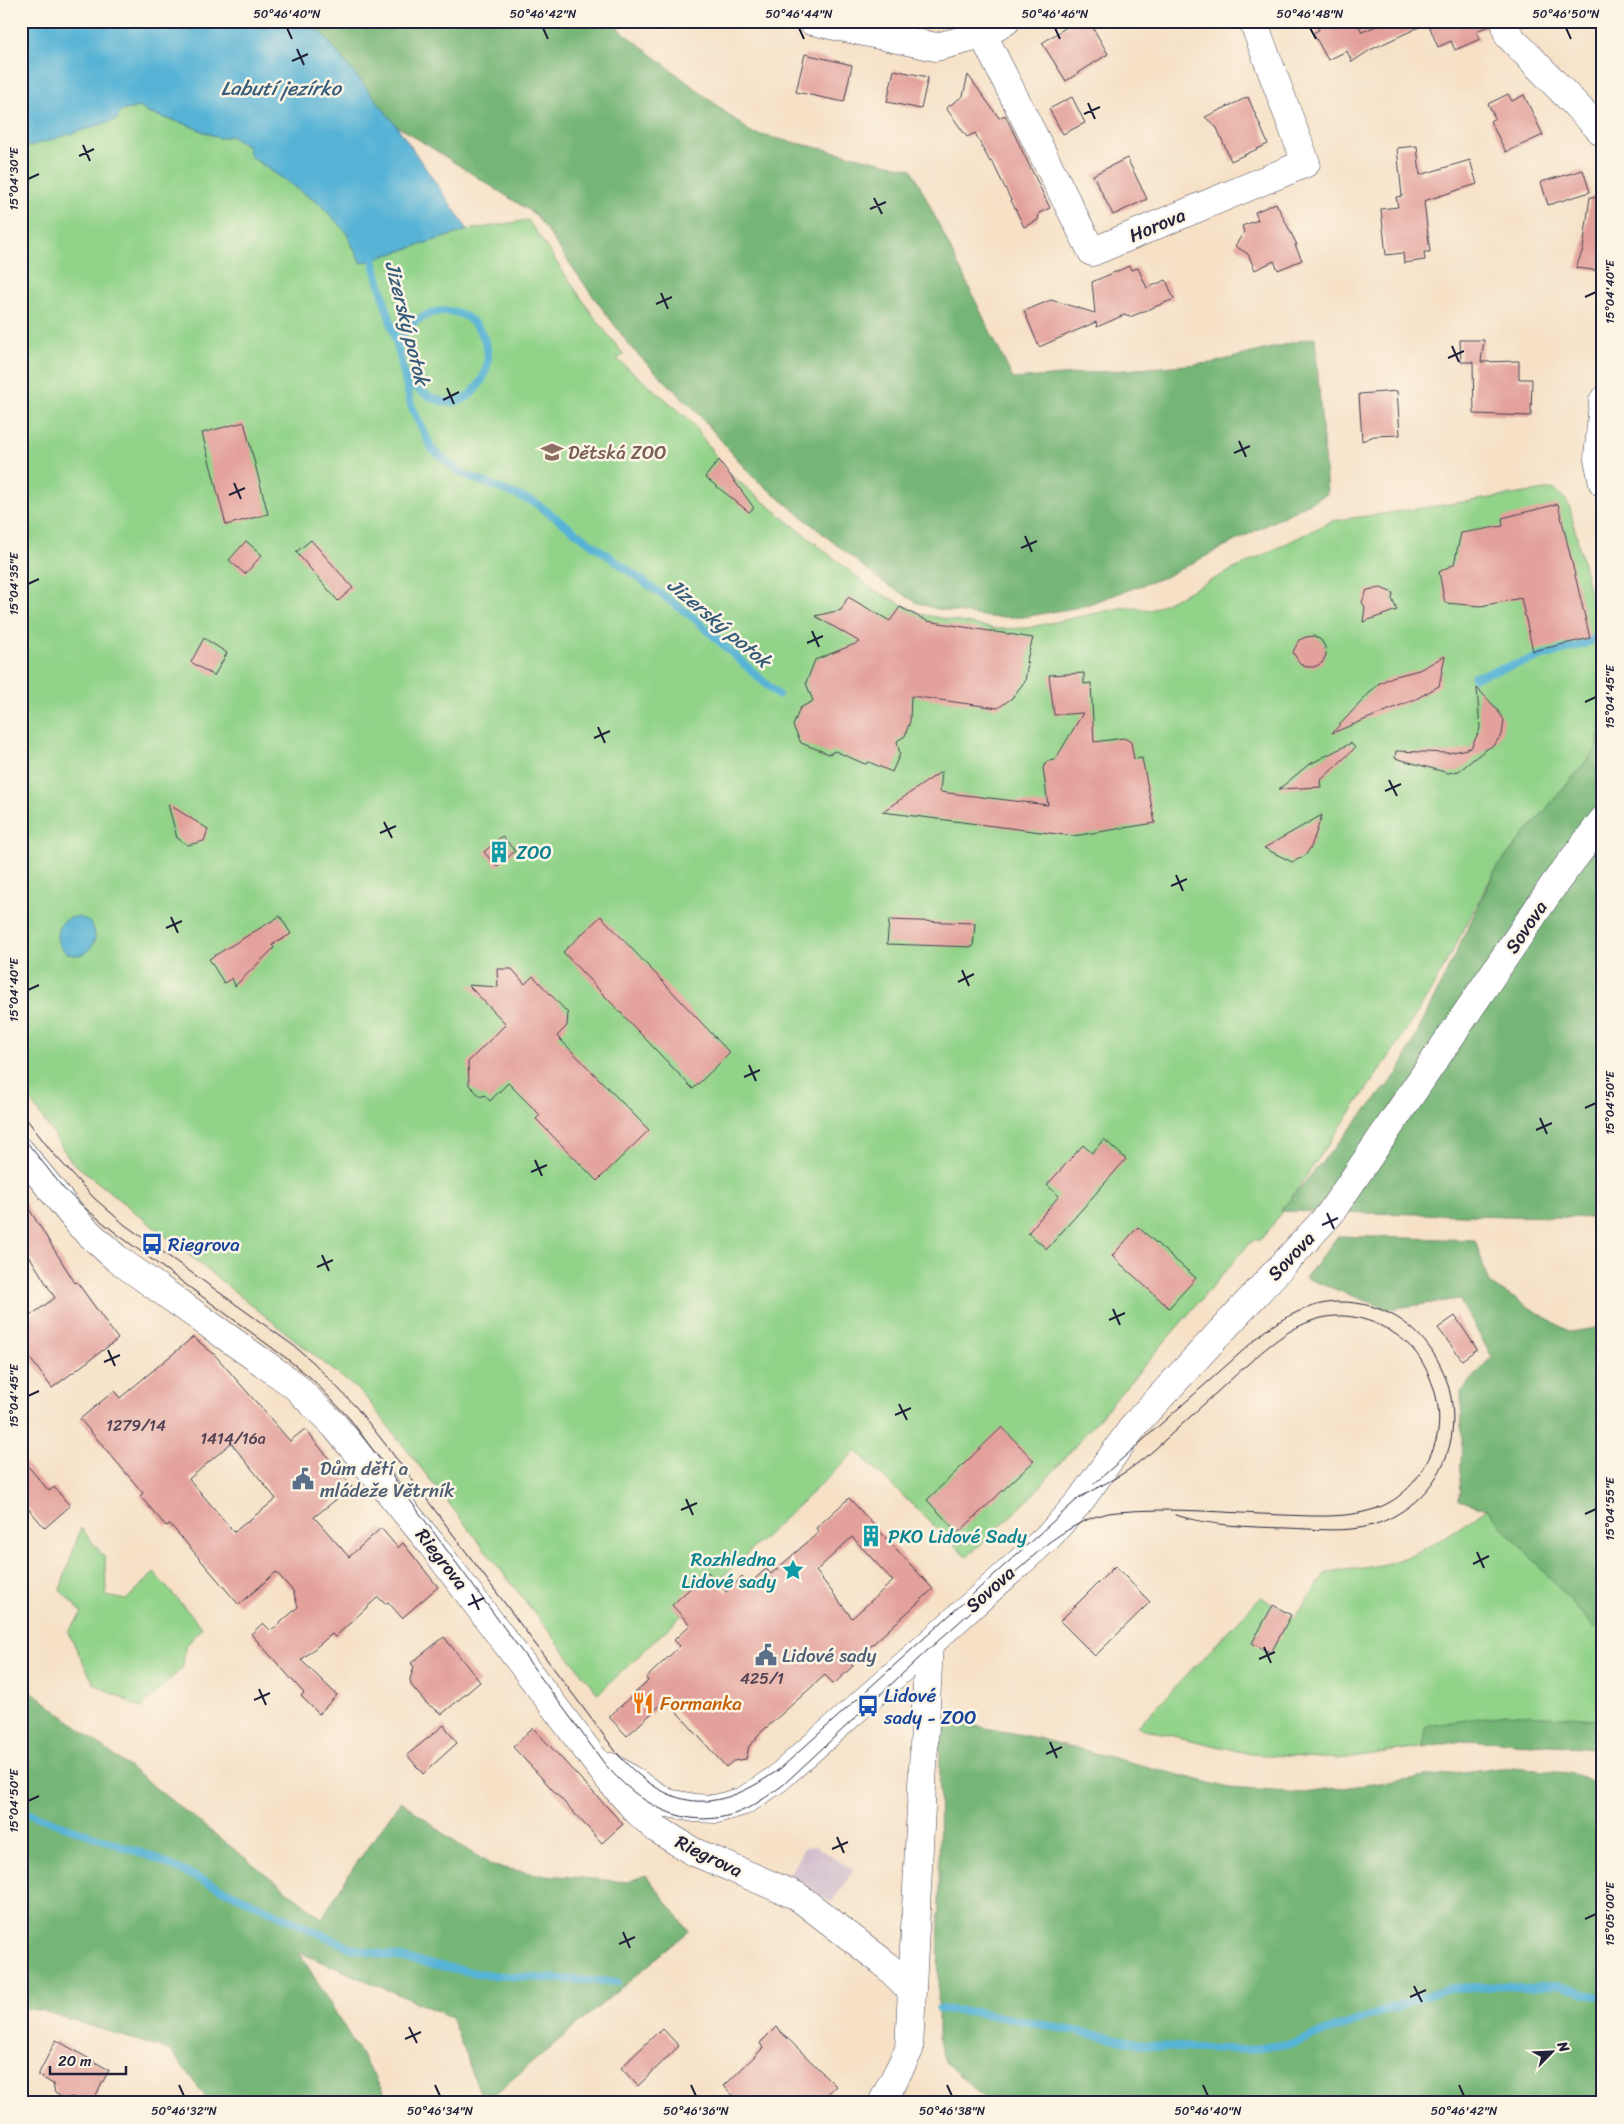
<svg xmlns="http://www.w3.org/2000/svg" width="1624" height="2124" font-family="Sriracha,sans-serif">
  <rect width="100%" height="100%" fill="#fcf5e5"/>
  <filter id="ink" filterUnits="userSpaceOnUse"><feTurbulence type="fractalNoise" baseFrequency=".02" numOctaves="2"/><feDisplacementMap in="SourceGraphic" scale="10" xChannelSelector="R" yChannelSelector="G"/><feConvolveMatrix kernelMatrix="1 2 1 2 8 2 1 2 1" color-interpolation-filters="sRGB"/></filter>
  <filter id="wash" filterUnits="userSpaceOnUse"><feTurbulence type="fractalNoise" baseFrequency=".0096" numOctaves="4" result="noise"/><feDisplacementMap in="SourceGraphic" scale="20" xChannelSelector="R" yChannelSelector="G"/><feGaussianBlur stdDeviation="1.12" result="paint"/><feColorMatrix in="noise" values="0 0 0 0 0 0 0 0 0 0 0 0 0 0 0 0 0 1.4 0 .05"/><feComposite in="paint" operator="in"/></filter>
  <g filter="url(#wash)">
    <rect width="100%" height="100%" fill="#f6e1c7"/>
    <polygon fill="#d0bdcd" points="815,1846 854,1870 832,1902 789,1875 804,1848"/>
    <g fill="#92d38a" stroke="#5a7a62">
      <polygon points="140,107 148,113 186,124 219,138 230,136 247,145 250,156 321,205 346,232 361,263 468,230 528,220 592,314 624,355 617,359 689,419 728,473 872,589 920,614 997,629 1027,628 1125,607 1151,610 1332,521 1553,489 1565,499 1570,508 1603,650 1603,717 1596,750 1497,867 1432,989 1389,1057 1268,1231 1260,1240 1254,1240 1248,1245 1031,1497 967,1557 856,1451 598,1694 363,1394 71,1161 21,1086 21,149 120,111"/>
      <path d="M 1487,1509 L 1603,1529 L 1603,1755 L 1586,1747 L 1466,1740 L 1339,1759 L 1251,1754 L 1140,1728 L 1138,1726 L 1261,1597 L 1295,1618 L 1326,1572 C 1353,1569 1383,1568 1408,1556 C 1437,1544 1462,1526 1487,1509 Z"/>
      <polygon points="81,1528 105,1558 106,1596 126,1600 154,1573 202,1627 185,1647 183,1667 141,1708 94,1684 68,1632 82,1613 60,1590"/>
    </g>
    <g fill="#75b576" stroke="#4c6c58">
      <polygon points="294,21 609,21 752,133 912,169 1013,379 1212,363 1315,337 1327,494 1165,577 1080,607 1024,617 989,617 937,609 918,603 881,581 752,476 694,409 633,350 587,288 536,215 396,125 321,32"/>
      <polygon points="1603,717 1603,1218 1280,1211 1398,1073 1497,867 1596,750"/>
      <polygon points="1338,1236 1475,1240 1489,1283 1570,1332 1603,1327 1603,1626 1594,1627 1487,1509 1459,1500 1462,1445 1461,1392 1492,1357 1459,1299 1388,1309 1305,1278"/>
      <polygon points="21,1683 322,1918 353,1868 401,1801 455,1842 493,1866 535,1874 627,1882 646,1875 689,1931 484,2103 451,2017 299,1952 390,2103 210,2103 171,2051 43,2011 21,2007"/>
      <polygon points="1506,1714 1603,1719 1603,1755 1586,1747 1466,1740 1423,1748 1426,1726"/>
      <polygon points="945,1720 1037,1738 1229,1788 1304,1793 1501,1767 1569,1773 1603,1785 1603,2103 989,2103 945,2062 938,2038 940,1741"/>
    </g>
    <g fill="#57b3d5" stroke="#3c6a88">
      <polygon points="21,21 294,21 321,32 396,125 468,230 361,263 346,232 321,205 250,156 247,145 230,136 219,138 186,124 148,113 140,107 121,111 116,120 21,149"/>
      <circle cx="76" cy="936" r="19"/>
    </g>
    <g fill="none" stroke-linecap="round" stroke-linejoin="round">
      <g stroke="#57b3d5" stroke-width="8">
        <polyline points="373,251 373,260 398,348 411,405 432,449 461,473 534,502 694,618 778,695"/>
        <path d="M 398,348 C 400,343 402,335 405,331 C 412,321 430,312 442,311 C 472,309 492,338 487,367 C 485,374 481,382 477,387 C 456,416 424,398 406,378"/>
        <polyline points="1474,677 1587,643 1599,635"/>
        <polyline points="21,1811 150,1856 351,1948 486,1975 617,1982"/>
        <polyline points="939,2009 975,2012 1154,2046 1247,2050 1294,2043 1449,1988 1557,1985 1603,1998"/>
      </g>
    </g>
    <g id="blocks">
      <g fill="#e3a19b" fill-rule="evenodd">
        <polygon points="1076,21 1089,21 1108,54 1066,81 1042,43"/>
        <polygon points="1314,21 1356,21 1362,32 1388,21 1490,21 1490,26 1476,31 1480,39 1455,50 1451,41 1438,47 1428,23 1370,50 1352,62 1347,51 1328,60 1313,33 1319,30"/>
        <polygon points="805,54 852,65 844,102 796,92"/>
        <polygon points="894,70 928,77 921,109 887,102"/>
        <polygon points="968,75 999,118 1005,115 1050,208 1039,213 1038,220 1024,227 992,161 990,162 975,133 967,137 946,108 963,96"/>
        <polygon points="1508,94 1512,101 1524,95 1543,135 1506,152 1490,121 1495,118 1488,104"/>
        <polygon points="1072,97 1085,123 1063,134 1049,109"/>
        <polygon points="1248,97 1268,144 1231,161 1217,128 1205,117"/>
        <polygon points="1417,146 1420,175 1470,160 1477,184 1424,201 1430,252 1424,252 1425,260 1404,263 1403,253 1386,255 1381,209 1398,207 1396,197 1402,196 1397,148"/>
        <polygon points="1127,158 1147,199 1113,215 1093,175"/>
        <polygon points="1583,170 1590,192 1548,205 1541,182"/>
        <polygon points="1590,197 1603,198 1603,271 1576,268 1583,249"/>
        <polygon points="1276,203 1297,245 1295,245 1302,260 1278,270 1274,261 1255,270 1248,254 1235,246 1244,232 1242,226 1258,220 1255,212"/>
        <polygon points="1129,266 1131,270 1138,268 1147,288 1166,280 1174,299 1130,317 1124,315 1097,327 1096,322 1039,347 1024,311 1051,300 1095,313 1092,282"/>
        <polygon points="1460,340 1484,340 1481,362 1519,361 1519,379 1532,379 1531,416 1474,414 1473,362 1461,362"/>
        <polygon points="1397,391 1400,435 1374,436 1362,441 1359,394"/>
        <polygon points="244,422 268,514 226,525 202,433"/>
        <polygon points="719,460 754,508 749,512 705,477"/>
        <polygon points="1558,504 1590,638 1533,651 1521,598 1481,606 1445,603 1439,572 1454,564 1461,533 1503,526 1502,518"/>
        <polygon points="311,540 353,588 338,601 296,552"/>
        <polygon points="246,541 262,555 245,574 229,560"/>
        <polygon points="1381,588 1393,593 1392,599 1397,610 1363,622 1365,607 1362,602 1367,590"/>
        <polygon points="848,597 890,621 900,607 927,621 1033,638 1026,663 1028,662 1025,681 1012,698 998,708 911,696 910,721 905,736 897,741 900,754 892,772 869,762 865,764 835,751 829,754 801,743 793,726 800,708 813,701 806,683 815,660 860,642 815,616 841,610"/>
        <polygon points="1314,636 1321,640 1325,647 1326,655 1322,663 1314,667 1306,667 1300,664 1293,652 1299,640 1306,637"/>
        <polygon points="204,638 227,653 214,676 191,662"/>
        <polygon points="1445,656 1439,686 1416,699 1332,733 1378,684 1392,677 1419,670"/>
        <polygon points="1084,673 1084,684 1091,683 1094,742 1124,738 1131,742 1134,759 1142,758 1155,823 1073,836 882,812 942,771 940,792 1048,805 1043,768 1047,761 1055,760 1083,713 1054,715 1049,675"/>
        <polygon points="1477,688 1496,708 1504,720 1502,734 1494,745 1485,750 1459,771 1448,773 1395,758 1396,751 1449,753 1471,748 1480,729"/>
        <polygon points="1351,743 1355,748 1320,781 1321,787 1279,789 1308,765"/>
        <polygon points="168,804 208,829 204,841 188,845 177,838"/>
        <polygon points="1322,815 1311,847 1305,856 1292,862 1264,848"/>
        <polygon points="502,836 515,851 497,867 484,852"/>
        <polygon points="280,916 291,934 272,945 274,948 235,986 232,978 224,983 209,959"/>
        <polygon points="601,916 730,1053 693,1089 563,952"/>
        <polygon points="889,920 975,923 973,947 887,944"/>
        <polygon points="497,969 512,969 525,984 533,976 568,1013 567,1026 557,1036 649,1130 597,1181 536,1119 540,1115 508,1083 490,1101 484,1095 481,1097 469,1085 468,1062 506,1024 468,985 498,987"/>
        <polygon points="1104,1139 1126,1159 1047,1249 1028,1233 1059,1196 1047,1185 1083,1145 1092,1153"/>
        <polygon points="21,1196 75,1283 77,1282 118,1339 52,1388 21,1346 21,1322 55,1298 30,1257 21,1262"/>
        <polygon points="1138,1227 1196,1278 1169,1308 1112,1256"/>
        <polygon points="1455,1316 1477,1349 1462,1360 1438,1328"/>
        <path d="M 193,1337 L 214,1354 L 290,1441 L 305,1429 L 352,1487 L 314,1517 L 349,1557 L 381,1528 L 398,1548 L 403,1543 L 438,1587 L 402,1618 L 388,1602 L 385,1604 L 378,1597 L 335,1637 L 332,1634 L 301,1660 L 337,1695 L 319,1714 L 301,1696 L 304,1693 L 251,1634 L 263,1623 L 271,1631 L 298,1607 L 293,1591 L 276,1572 L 239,1605 L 170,1524 L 166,1526 L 140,1496 L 143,1493 L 80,1419 L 114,1391 L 120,1398 ZM 231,1443 L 276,1499 L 234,1532 L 189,1479 Z"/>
        <polygon points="1002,1427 1034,1461 958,1533 927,1500"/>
        <polygon points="21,1458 49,1491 54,1487 70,1506 45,1528 21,1500"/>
        <path d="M 849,1498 L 933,1589 L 851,1664 L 853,1666 L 834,1684 L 825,1675 L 756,1737 L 757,1739 L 749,1746 L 746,1759 L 733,1761 L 726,1767 L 666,1700 L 627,1736 L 609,1717 L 648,1681 L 646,1678 L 680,1646 L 674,1640 L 690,1625 L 672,1605 L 708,1572 L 726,1592 L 742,1577 L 748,1585 L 766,1569 L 771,1574 L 819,1532 L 816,1528 ZM 852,1537 L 893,1581 L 852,1618 L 816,1571 Z"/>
        <polygon points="1115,1566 1150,1602 1095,1656 1060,1621"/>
        <polygon points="1273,1605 1291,1615 1271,1653 1252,1643"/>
        <polygon points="444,1637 480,1682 442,1714 426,1703 411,1685 410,1679 414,1667 411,1663"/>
        <polygon points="444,1725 457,1743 423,1774 407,1755"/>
        <polygon points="533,1728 623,1824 602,1843 513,1747"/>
        <polygon points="776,2027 836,2086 818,2103 740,2103 724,2086 763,2048 760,2043"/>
        <polygon points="662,2028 679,2046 638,2086 621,2068"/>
        <polygon points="56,2040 109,2070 92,2103 83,2103 72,2097 65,2099 55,2093 53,2084 38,2075"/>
      </g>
    </g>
  </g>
  <g filter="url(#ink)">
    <use href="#blocks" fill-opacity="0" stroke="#423f50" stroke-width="1"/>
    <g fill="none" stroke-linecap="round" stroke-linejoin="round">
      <g stroke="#423f50" stroke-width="29">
        <g id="minor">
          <polyline points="812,21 936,47 983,35 1006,21"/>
          <polyline points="1505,21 1508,35 1603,133"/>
          <polyline points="983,35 1092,252 1306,163 1253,21"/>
          <polyline points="1603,401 1598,459 1603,483"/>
          <polyline points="21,1152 81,1226 116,1258 294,1385 335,1426 429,1541 612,1783 637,1811 657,1829 692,1851 797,1896 884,1963 911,1990"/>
          <polyline points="611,1767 667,1803 695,1808 716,1809 744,1801 777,1779 929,1644"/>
          <polyline points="882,2103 909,2050 929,1644 1050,1535 1080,1501 1136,1423 1329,1215 1555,883 1603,820"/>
        </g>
      </g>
      <use href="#minor" stroke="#fff" stroke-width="28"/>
      <g stroke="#22223b" stroke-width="1">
        <path d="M 21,1112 L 52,1152 L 94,1198 L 125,1225 L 294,1346 L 313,1362 L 356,1407 L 386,1445 L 620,1757 C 675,1815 719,1813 781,1768 L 1081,1496"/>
        <path d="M 21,1135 L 64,1189 L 85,1208 L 117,1234 L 286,1358 L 311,1378 L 350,1419 L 604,1763 C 636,1801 681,1831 734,1814 C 752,1808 768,1796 783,1785 L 929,1649 L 1048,1543 C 1068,1529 1091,1514 1117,1512 C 1172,1507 1228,1513 1283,1515 C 1315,1516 1349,1519 1380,1507 C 1405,1497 1423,1474 1433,1449 C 1445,1420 1437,1387 1421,1360 C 1411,1344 1396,1333 1379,1325 C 1315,1296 1273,1342 1228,1382 C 1203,1405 1178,1428 1153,1451 C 1141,1460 1130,1470 1117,1477 C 1103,1485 1090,1491 1076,1500"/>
        <path d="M 1094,1484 L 1267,1329 C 1289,1315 1311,1303 1337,1302 C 1439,1299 1492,1428 1419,1498 C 1406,1510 1390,1520 1373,1525 C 1346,1533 1315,1529 1287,1528 C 1248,1527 1212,1526 1175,1515"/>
      </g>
    </g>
  </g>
  <path fill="none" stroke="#22223b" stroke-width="2" d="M 287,28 L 292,39M 543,28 L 548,39M 799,28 L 804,39M 1055,28 L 1060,39M 1310,28 L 1316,39M 1566,28 L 1571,39M 297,49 L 304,65M 292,61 L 308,54M 1088,103 L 1095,119M 1084,114 L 1100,107M 83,145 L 90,161M 79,156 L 94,149M 28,179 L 39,174M 874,198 L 882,214M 870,209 L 886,202M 661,293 L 668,309M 1585,297 L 1596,292M 656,304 L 672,297M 1452,346 L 1459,362M 1448,358 L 1464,351M 447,388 L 454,404M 443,400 L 459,392M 1239,441 L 1246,457M 1234,453 L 1250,446M 234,483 L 241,499M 229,495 L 245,488M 1025,536 L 1032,552M 1021,548 L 1037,541M 28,584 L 39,579M 812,631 L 819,647M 807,643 L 823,636M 1585,702 L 1596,697M 598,727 L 605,743M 594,738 L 610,731M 1389,780 L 1397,796M 1385,791 L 1401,784M 384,822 L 392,838M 380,833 L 396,826M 1176,875 L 1183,891M 1171,886 L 1187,879M 171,917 L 178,933M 166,928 L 182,921M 962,970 L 969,986M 958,982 L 974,974M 28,990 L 39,985M 749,1065 L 756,1081M 744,1077 L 760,1070M 1585,1108 L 1596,1103M 1540,1118 L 1547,1134M 1536,1130 L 1552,1123M 535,1160 L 542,1176M 531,1172 L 547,1165M 1327,1213 L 1334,1229M 1322,1225 L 1338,1218M 322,1255 L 329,1271M 317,1267 L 333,1260M 1113,1309 L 1120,1325M 1109,1320 L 1125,1313M 108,1350 L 115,1366M 104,1362 L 120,1355M 28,1396 L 39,1391M 899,1404 L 907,1420M 895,1415 L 911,1408M 686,1499 L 693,1515M 681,1510 L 697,1503M 1585,1514 L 1596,1509M 1477,1552 L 1484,1568M 1473,1564 L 1489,1556M 472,1594 L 479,1610M 468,1605 L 484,1598M 1264,1647 L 1271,1663M 1259,1659 L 1275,1652M 259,1689 L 266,1705M 254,1700 L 270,1693M 1050,1742 L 1057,1758M 1046,1754 L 1062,1747M 28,1801 L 39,1796M 837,1837 L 844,1853M 832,1849 L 848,1842M 1585,1919 L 1596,1914M 623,1932 L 630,1948M 619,1944 L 635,1937M 1414,1986 L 1422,2002M 1410,1997 L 1426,1990M 409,2027 L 417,2043M 405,2039 L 421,2032M 179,2085 L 184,2096M 435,2085 L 440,2096M 691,2085 L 696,2096M 947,2085 L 952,2096M 1203,2085 L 1208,2096M 1459,2085 L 1464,2096"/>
  <defs>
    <g id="school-bare" transform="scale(1.725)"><path d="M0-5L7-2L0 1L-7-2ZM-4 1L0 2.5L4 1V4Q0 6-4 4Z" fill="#8d6e63" stroke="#fcf5e5" stroke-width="2.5" paint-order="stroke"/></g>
    <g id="building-bare" transform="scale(1.725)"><path d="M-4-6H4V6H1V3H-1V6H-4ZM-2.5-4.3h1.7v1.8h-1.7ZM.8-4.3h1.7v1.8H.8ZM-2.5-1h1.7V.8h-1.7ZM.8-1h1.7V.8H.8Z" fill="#0f9aa8" stroke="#fcf5e5" stroke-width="2.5" paint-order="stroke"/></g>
    <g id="bus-bare" transform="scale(1.725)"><path d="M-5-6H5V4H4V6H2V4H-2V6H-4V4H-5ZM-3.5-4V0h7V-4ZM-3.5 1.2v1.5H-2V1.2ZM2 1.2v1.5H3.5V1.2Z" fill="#1a4fb4" stroke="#fcf5e5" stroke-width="2.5" paint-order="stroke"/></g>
    <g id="civic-bare" transform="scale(1.725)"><path d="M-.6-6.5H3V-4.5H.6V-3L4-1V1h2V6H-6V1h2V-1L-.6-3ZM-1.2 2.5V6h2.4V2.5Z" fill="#5c6f8a" stroke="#fcf5e5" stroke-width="2.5" paint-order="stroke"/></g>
    <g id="sight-bare" transform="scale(1.725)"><path d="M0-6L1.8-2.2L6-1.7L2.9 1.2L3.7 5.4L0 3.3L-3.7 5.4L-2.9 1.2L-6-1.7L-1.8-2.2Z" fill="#0f9aa8" stroke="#fcf5e5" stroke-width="2.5" paint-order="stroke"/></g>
    <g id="restaurant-bare" transform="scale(1.725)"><path d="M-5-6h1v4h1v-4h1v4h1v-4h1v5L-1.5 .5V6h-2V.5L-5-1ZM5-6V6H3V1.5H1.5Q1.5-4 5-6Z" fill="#e8710a" stroke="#fcf5e5" stroke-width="2.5" paint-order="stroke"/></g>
  </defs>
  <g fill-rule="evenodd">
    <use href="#school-bare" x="552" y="452"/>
    <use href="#building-bare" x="499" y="852"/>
    <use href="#bus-bare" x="152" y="1244"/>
    <use href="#civic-bare" x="303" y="1479"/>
    <use href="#building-bare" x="871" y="1536"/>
    <use href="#sight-bare" x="793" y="1570"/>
    <use href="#civic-bare" x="766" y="1655"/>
    <use href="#restaurant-bare" x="643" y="1703"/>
    <use href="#bus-bare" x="868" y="1706"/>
  </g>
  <g text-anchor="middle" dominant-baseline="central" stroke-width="5" stroke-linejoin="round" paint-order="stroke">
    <g font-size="16" fill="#524253">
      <text x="136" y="1425">1279/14</text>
      <text x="233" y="1438">1414/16a</text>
      <text x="762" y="1678">425/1</text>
    </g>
    <g font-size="19" fill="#22223b" stroke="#fcf5e5">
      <text transform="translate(1157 225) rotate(-23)">Horova</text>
      <text transform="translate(1526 927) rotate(-56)">Sovova</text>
      <text transform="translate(1291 1256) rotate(-47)">Sovova</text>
      <text transform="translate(442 1559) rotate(52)">Riegrova</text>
      <text transform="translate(990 1589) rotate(-42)">Sovova</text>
      <text transform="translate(709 1856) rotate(26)">Riegrova</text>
    </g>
    <g font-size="19" fill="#785e54" stroke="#fcf5e5" text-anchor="start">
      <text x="568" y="452">Dětská ZOO</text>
    </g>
    <g font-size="19" fill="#0d838f" stroke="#fcf5e5" text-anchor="start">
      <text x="516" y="852">ZOO</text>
      <text x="888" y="1536">PKO Lidové Sady</text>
      <text x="776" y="1559" text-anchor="end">Rozhledna<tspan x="776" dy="22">Lidové sady</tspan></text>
    </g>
    <g font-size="19" fill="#164399" stroke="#fcf5e5" text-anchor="start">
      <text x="168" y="1244">Riegrova</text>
      <text x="884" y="1695">Lidové<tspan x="884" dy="22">sady - ZOO</tspan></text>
    </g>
    <g font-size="19" fill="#4e5e75" stroke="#fcf5e5" text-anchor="start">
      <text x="320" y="1468">Dům dětí a<tspan x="320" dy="22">mládeže Větrník</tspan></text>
      <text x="782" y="1655">Lidové sady</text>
    </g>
    <g font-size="19" fill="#c56008" stroke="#fcf5e5" text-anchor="start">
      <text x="660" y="1703">Formanka</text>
    </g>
    <g font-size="20" font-style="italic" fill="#375c79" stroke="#fcf5e5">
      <text x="281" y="88">Labutí jezírko</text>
      <text transform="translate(407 323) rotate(76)">Jizerský potok</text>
      <text transform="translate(719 623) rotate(40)">Jizerský potok</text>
    </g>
  </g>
  <rect width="1624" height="2124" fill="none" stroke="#fcf5e5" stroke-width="55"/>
  <g transform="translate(1552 2052) rotate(66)" stroke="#fcf5e5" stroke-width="4" paint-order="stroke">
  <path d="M0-4L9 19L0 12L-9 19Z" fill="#22223b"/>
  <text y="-8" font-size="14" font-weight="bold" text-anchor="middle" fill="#22223b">N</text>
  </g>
  <path d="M50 2066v8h76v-8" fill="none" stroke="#22223b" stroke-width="2.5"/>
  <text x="58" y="2066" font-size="15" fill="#22223b" stroke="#fcf5e5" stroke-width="4" paint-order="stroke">20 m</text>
  <rect x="28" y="28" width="1568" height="2068" fill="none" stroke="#22223b" stroke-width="2"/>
  <g font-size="12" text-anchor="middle" fill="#22223b">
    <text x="287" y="18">50°46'40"N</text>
    <text x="543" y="18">50°46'42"N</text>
    <text x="799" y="18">50°46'44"N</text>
    <text x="1055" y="18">50°46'46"N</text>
    <text x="1310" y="18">50°46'48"N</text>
    <text x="1566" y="18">50°46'50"N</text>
    <text transform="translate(14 179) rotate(-90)" y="4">15°04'30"E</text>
    <text transform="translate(1610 292) rotate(-90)" y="4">15°04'40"E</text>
    <text transform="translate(14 584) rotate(-90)" y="4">15°04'35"E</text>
    <text transform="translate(1610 697) rotate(-90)" y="4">15°04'45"E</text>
    <text transform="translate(14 990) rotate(-90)" y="4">15°04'40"E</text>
    <text transform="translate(1610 1103) rotate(-90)" y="4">15°04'50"E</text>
    <text transform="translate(14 1396) rotate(-90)" y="4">15°04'45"E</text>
    <text transform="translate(1610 1509) rotate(-90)" y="4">15°04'55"E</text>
    <text transform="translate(14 1801) rotate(-90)" y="4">15°04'50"E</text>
    <text transform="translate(1610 1914) rotate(-90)" y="4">15°05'00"E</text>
    <text x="184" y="2115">50°46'32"N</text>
    <text x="440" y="2115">50°46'34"N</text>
    <text x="696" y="2115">50°46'36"N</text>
    <text x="952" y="2115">50°46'38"N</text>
    <text x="1208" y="2115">50°46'40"N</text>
    <text x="1464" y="2115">50°46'42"N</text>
  </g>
</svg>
